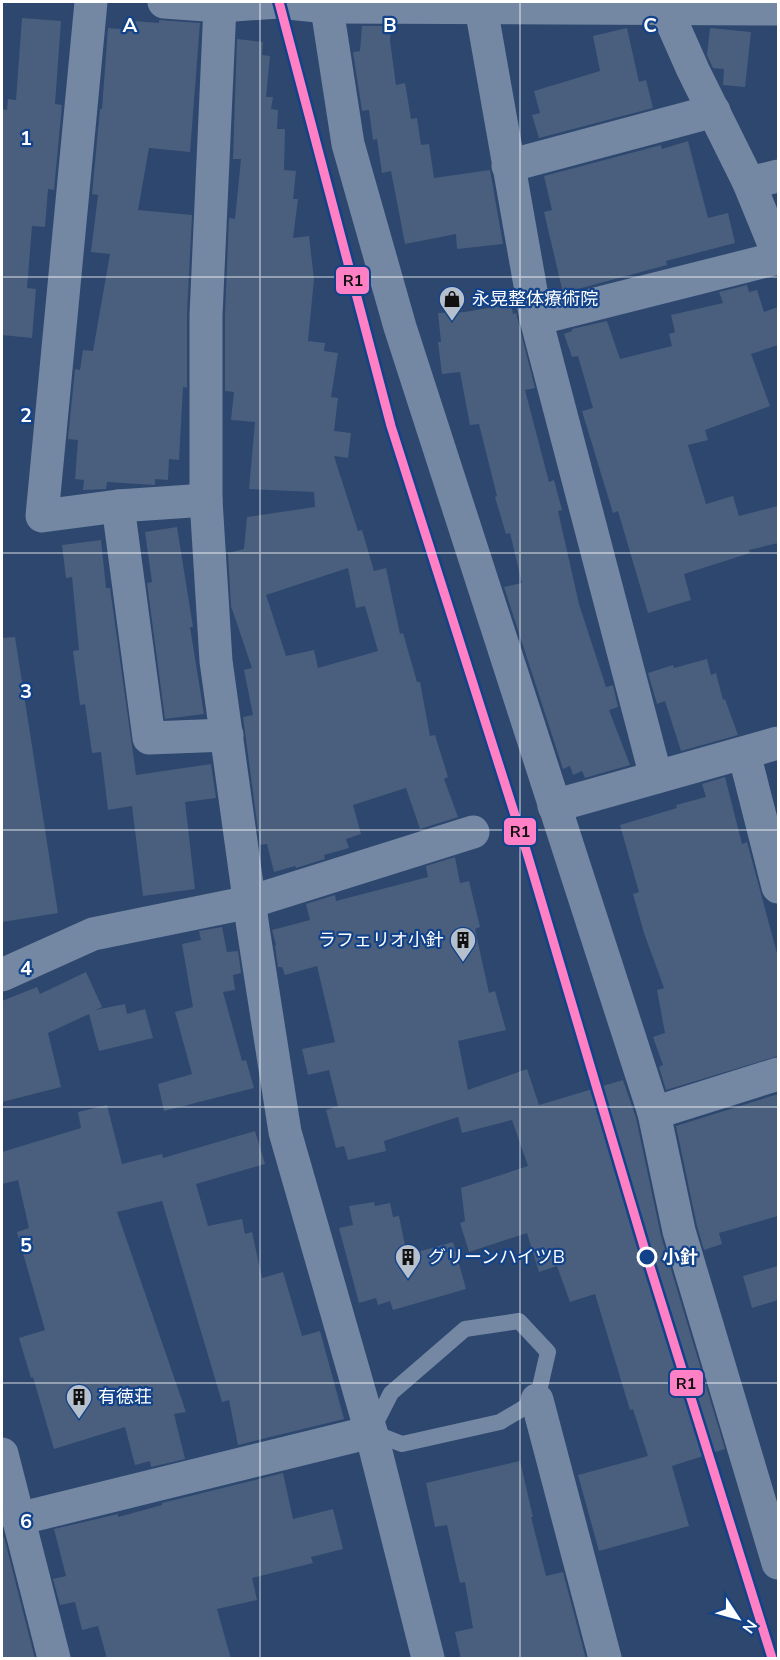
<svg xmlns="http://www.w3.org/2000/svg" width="780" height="1660" font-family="'Nunito Sans','Noto Sans JP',sans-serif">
  <rect width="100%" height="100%" fill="#2d476e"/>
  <g fill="#4a5f7e" fill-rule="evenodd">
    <polygon points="22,18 61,21 55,104 62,105 54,190 48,189 45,227 32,226 27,288 36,289 32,338 2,335 2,109 7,110 8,99 16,100"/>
    <polygon points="159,20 200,23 190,152 149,148 138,210 192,215 187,314 187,388 183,387 179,460 169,459 168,480 155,479 155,485 107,482 106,489 83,490 84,480 75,479 78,440 68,439 75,369 80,370 83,350 93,351 110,254 91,252 98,195 92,194 100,109 102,109 108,28 133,30 133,21 159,23"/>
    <polygon points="362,26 391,26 390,41 396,85 405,83 411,119 417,118 421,145 429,144 434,178 490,170 503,244 457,249 456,234 405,244 391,171 382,173 377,139 373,140 369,110 362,111 353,52 360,51"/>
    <polygon points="627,28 639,82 646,80 653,108 539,138 532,115 540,113 534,91 600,71 593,36"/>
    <polygon points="710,28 751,32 745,87 723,85 724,69 713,68 707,55"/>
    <path d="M 237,39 L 263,42 L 262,55 L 270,56 L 266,97 L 273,97 L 271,109 L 278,110 L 277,129 L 285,129 L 284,170 L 296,171 L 293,199 L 298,199 L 293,238 L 309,236 L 314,279 L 308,341 L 325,343 L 324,351 L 338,353 L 331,397 L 338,398 L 334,431 L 351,433 L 348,458 L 334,456 L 358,531 L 362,530 L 374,571 L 386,568 L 400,634 L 403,633 L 417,682 L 420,682 L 430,736 L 435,735 L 448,777 L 444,779 L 458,817 L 420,829 L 406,788 L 353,805 L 361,834 L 346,839 L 349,848 L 324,855 L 325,859 L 296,868 L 295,866 L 274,872 L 267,844 L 260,845 L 243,717 L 253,715 L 244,670 L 252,668 L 231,606 L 228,553 L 244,549 L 247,517 L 315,507 L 314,492 L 249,489 L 255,422 L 231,420 L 234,392 L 225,391 L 225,315 L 229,218 L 235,219 L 241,159 L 233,159 ZM 348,568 L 356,608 L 365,606 L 378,651 L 318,668 L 314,650 L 286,656 L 266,595 Z"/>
    <polygon points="688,141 708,218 728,213 735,243 666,261 667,265 563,293 544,212 552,210 544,176 661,145 662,149"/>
    <polygon points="747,285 749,292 757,290 764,312 778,307 778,345 751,354 770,406 705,430 708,440 688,445 706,504 733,496 739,516 778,506 778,543 749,550 750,553 684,574 691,600 648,613 618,511 613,513 582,411 593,408 578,356 572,357 564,334 572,331 572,329 607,321 620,359 672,346 669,334 675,332 671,315 723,303 719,292"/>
    <polygon points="511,304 513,314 516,313 535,388 525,390 549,482 554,480 562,510 558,511 579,604 606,687 613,685 618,707 609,710 630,765 585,778 582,771 573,775 570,766 563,769 504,587 522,583 510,533 506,534 495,497 497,496 479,424 470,425 460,372 442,374 438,342 441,342 438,313 465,312"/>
    <polygon points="177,527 193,627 190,627 204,714 165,719 147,583 152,582 145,532"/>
    <polygon points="101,540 106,588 110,588 136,775 211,764 216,798 185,802 195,889 143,896 132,806 108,810 101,752 92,753 85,704 80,705 73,651 79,650 72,577 66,578 62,545"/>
    <polygon points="15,637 58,913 2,922 2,638"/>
    <polygon points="707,659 711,675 716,673 723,700 725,699 738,735 681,751 665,701 657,704 648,673 673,665 674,668"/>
    <polygon points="725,777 742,844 747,842 778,957 778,1056 666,1090 659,1067 663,1065 653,1037 665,1033 657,990 664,988 644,933 633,894 639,892 620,825 677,808 676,805 706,797 702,784"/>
    <polygon points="455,857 460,883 469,881 480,927 475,929 489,993 495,991 506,1030 458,1041 468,1090 527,1069 539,1105 623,1080 636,1118 661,1236 725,1449 672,1466 689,1526 599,1551 578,1475 648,1456 633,1409 630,1410 595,1294 570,1302 557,1266 539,1272 527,1233 469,1252 460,1223 465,1221 461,1188 528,1166 512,1120 462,1133 458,1117 384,1141 386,1151 348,1160 344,1146 336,1148 326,1110 338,1106 329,1070 308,1075 302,1049 335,1042 317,966 285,975 282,967 278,967 275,946 276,945 272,930 310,920 306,904 335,895 336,901 428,877 426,866"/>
    <polygon points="222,927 227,952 238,951 241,973 233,975 235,990 223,992 242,1061 246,1060 254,1088 164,1111 158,1084 192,1074 175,1012 193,1007 182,944 201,940 199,931"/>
    <polygon points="86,972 102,1007 95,1010 125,1004 127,1014 145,1009 153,1038 99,1051 89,1014 48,1033 61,1087 2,1102 2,1001 37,987 40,994"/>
    <polygon points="778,1094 778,1216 719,1233 722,1244 704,1250 697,1226 676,1126"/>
    <polygon points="107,1105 122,1164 162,1154 163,1158 255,1131 265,1164 196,1184 208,1226 242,1219 245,1234 252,1232 262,1278 283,1272 302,1336 320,1331 344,1419 238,1445 229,1400 222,1402 162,1201 117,1212 186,1412 174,1414 185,1459 151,1467 150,1461 135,1465 125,1427 54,1449 33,1377 31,1378 19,1338 45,1330 17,1232 29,1228 18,1180 2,1184 2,1152 81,1128 78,1112"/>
    <polygon points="374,1202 375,1206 390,1203 393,1217 399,1216 407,1255 453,1242 466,1289 393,1310 390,1301 378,1305 376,1298 359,1303 339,1228 353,1225 349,1206"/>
    <polygon points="778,1266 778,1300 752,1308 743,1276"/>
    <polygon points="520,1461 533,1517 531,1517 546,1576 563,1572 586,1659 461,1659 455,1632 473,1628 465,1582 460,1583 447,1525 435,1527 426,1483"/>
    <polygon points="283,1473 293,1519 333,1509 343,1549 311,1557 313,1563 252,1578 257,1600 217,1609 231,1659 107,1659 98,1626 82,1630 75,1602 60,1605 53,1579 66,1576 54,1529 118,1514 118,1517 162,1505 162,1503"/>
    <polygon points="2,1537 4,1537 35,1659 2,1659"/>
  </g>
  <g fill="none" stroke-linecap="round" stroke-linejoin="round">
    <polygon stroke="#7487a3" stroke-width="16" points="519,1321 548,1352 537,1400 500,1422 402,1444 371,1432 391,1393 465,1329"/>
    <g stroke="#7487a3" stroke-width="33">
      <polyline points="91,2 42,516 118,506 206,500"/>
      <polyline points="164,2 220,6"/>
      <polyline points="326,2 348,144 400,327 654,1113 679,1231 778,1563"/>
      <polyline points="480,2 536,319 656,777"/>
      <polyline points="663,2 693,70 749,183 778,254"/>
      <polyline points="508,166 714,111"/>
      <polyline points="749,183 778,176"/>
      <polyline points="536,319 778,258"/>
      <polyline points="118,506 149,738 227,735"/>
      <polyline points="744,753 778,887"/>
      <polyline points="554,806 778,743"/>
      <polyline points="2,975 93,934 250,902 473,832"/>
      <polyline points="654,1113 778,1074"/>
      <polyline points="537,1400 605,1658"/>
      <polyline points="2,1454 54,1658"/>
      <polyline points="18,1519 371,1432"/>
      <polyline points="428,1658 371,1432 285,1132 253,928 216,661 206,500 206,315 220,6 279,2 327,7 778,9"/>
    </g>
    <g stroke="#124289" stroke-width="14">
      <polyline id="rail-1" points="279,2 391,426 527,853 647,1257 772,1658"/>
    </g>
    <use href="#rail-1" stroke="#ff80c5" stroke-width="9"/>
  </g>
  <path fill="none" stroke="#fff" stroke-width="1.5" stroke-opacity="0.55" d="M 260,2 L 260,1658M 520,2 L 520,1658M 2,277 L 778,277M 2,553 L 778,553M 2,830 L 778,830M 2,1107 L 778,1107M 2,1383 L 778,1383"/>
  <defs>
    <g id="shop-pin" transform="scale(1.35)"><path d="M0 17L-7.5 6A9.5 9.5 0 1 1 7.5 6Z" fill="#b6bfcc" stroke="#124289"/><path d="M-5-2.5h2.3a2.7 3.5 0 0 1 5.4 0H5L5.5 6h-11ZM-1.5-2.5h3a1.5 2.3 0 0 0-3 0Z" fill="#111"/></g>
    <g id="building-pin" transform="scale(1.35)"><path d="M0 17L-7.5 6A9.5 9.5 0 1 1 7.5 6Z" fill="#b6bfcc" stroke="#124289"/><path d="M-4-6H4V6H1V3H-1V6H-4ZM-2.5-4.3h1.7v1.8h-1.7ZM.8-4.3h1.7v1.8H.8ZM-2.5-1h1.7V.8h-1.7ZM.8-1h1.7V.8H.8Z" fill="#111"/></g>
  </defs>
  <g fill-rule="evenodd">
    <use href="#shop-pin" x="452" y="299"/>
    <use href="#building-pin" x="463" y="940"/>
    <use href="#building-pin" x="408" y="1257"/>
    <use href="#building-pin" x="79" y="1397"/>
  </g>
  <circle fill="#124289" stroke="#fff" stroke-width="3" cx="647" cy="1257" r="9"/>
  <g text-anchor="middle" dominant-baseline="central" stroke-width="4.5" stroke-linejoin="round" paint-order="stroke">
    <g font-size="18" fill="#fff" stroke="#124289" text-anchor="start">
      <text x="472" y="299">永晃整体療術院</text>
      <text x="444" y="940" text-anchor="end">ラフェリオ小針</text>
      <text x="428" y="1257">グリーンハイツB</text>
      <text x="98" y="1397">有徳荘</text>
    </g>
    <g font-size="18" font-weight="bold" fill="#fff" stroke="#124289" text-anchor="start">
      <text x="662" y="1257">小針</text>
    </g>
  </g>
  <g font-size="20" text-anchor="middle" font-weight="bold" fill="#fff" stroke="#124289" stroke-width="4.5" stroke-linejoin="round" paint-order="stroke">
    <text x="130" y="32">A</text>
    <text x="390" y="32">B</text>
    <text x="650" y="32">C</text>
    <text x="26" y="145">1</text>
    <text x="26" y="422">2</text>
    <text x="26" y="698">3</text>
    <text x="26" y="975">4</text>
    <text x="26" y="1252">5</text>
    <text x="26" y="1528">6</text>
  </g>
  <g stroke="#124289" stroke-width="2">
    <rect x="335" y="266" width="35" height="29" rx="6" fill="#ff80c5"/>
    <rect x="503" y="817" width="34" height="29" rx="6" fill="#ff80c5"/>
    <rect x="669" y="1369" width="35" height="28" rx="6" fill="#ff80c5"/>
  </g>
  <g font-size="16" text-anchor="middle" font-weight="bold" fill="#111">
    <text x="353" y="286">R1</text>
    <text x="520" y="837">R1</text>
    <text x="686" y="1389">R1</text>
  </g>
  <rect width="780" height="1660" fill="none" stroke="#ffffff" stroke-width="6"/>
  <g transform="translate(738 1618) rotate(126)" stroke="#124289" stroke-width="4.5" paint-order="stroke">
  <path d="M0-4.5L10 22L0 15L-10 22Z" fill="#ffffff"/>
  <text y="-9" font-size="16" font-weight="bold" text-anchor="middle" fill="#ffffff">N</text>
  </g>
</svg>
